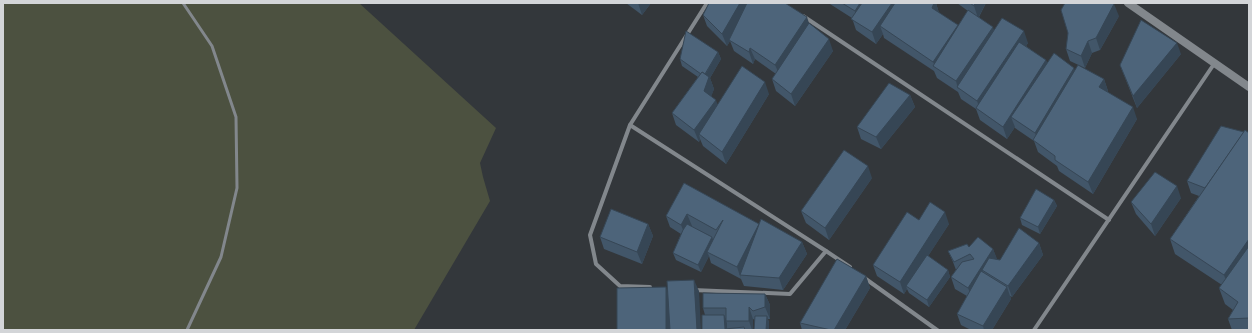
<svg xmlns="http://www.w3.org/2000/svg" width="1252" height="333" font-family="'Exo 2',sans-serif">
  <rect width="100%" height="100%" fill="#33373b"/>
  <polygon fill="#4c5140" points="3,3 359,3 496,128 480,163 483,177 490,201 414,330 3,330"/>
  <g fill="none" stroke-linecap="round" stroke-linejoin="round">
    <polyline stroke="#82878c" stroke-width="3" points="183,3 212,46 236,117 237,188 221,257 187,330"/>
    <g stroke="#82878c" stroke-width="4">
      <polyline points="803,16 1109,220"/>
      <polyline points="630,125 826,251 850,267"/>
      <polyline points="863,277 937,330"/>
      <polyline points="650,287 620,286 596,264 590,235 630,125 707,3"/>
      <polyline points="693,290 790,294 826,251"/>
      <polyline points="1034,330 1214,64"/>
    </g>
    <polyline stroke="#82878c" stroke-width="8" points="1128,3 1249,87"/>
  </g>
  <g fill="#425669">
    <polygon points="626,3 651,3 642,15"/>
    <polygon points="829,3 936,3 939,13 958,25 958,26 968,11 957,3 986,3 979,17 994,30 1028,43 1026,46 1047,62 1104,79 1108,91 1108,92 1137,119 1093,194 1059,171 1057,166 1038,152 1034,141 1015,128 1015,127 1007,139 980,120 976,109 961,99 958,92 937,78 934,71 884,38 883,34 876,44 856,30 852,18 830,4"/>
    <polygon points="703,15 809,24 833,51 795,106 776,91 772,79 776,74 755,59 753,64 734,51 730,41 727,46 707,26"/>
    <polygon points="1119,16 1100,50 1092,53 1085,68 1070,61 1066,49"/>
    <polygon points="718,52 721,59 710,78 714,89 711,96 717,104 769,94 726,164 703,146 700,139 699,142 676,125 672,113 698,77 682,66 680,59"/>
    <polygon points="1181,54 1137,108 1120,65"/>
    <polygon points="910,95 915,107 881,149 861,139 857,127"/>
    <polygon points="1244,132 1249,133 1249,330 1232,330 1228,319 1233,310 1225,304 1219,288 1222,285 1175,254 1170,239 1199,196 1191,193 1187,181"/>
    <polygon points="872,178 829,240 806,223 801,211"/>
    <polygon points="684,183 759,224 802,242 807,254 783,290 744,286 741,279 711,263 709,256 701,272 676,260 673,253 681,234 670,227 666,216"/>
    <polygon points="1181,198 1155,236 1136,214 1131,202"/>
    <polygon points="1054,200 1057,206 1040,234 1022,225 1020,218"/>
    <polygon points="919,220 949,224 928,256 948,270 950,277 929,307 909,293 907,289 904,294 877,276 873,265"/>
    <polygon points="648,224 653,236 642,264 604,249 600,237"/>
    <polygon points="1039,243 1043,255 1012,297 1010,296 1011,299 992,330 971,330 961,325 957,314 967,296 955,289 951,277 956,270 953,262 948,251 969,247 993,249 997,260 1000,260"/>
    <polygon points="866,276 870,288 845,330 802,330 800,323"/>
    <polygon points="765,294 770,305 770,319 768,319 769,323 755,320 753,319 753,330 702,330 705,315 703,308"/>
  </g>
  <g fill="#364655">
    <polygon points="638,3 651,3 642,15"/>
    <polygon points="740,3 750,3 729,40 730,41 727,46 722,34"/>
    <polygon points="860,3 872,3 859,23 855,11"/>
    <polygon points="892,3 904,3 880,26 883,34 876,44 872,32"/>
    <polygon points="934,3 936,3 939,13 932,8"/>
    <polygon points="975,3 986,3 978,18 974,6"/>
    <polygon points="1114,4 1119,16 1100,50 1096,38"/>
    <polygon points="807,17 811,29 780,76 775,65"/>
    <polygon points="958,25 962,36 936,68 933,62"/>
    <polygon points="993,27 997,39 958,89 956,81"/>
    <polygon points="1024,31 1028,43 982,112 981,112 977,101"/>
    <polygon points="829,39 833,51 795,106 791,94"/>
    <polygon points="1088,41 1092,53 1085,68 1081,56"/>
    <polygon points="1177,43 1181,54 1137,108 1133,96"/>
    <polygon points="750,48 755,59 753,64 749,52"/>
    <polygon points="718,52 721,59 710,78 714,89 709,103 704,91 704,77"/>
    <polygon points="1046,60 1051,71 1011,117 1015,127 1007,139 1003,127"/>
    <polygon points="1074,68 1079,79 1040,145 1035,133"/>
    <polygon points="1104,79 1108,91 1103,99 1099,87"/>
    <polygon points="765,82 769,94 726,164 722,152"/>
    <polygon points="910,95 915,107 881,149 876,137"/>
    <polygon points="716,100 720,112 699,134 700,139 699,142 694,130"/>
    <polygon points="1133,107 1137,119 1093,194 1088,182"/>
    <polygon points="868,166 872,178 829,240 825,228"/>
    <polygon points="1177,186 1181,198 1155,236 1151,224"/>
    <polygon points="1054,200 1057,206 1040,234 1038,227"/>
    <polygon points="945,212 949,224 908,287 906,286 907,289 904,294 900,282"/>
    <polygon points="687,214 692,226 686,237 681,225"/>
    <polygon points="648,224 653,236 642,264 637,252"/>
    <polygon points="759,224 764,235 740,275 741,279 737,267"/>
    <polygon points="712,237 715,244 707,252 709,256 701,272 698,265"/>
    <polygon points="1249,239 1249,261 1229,290 1224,275"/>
    <polygon points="802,242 807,254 783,290 779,278"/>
    <polygon points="1039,243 1043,255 1012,297 1008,286"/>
    <polygon points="993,249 998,261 982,270 986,280 973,300 968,288"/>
    <polygon points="948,270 950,277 929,307 927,300"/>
    <polygon points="866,276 870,288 845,330 834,330"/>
    <polygon points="694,280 699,291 701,330 697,330"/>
    <polygon points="666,287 670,299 671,330 666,330"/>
    <polygon points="1007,287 1011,299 992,330 984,330 983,326"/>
    <polygon points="765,294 770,305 770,319 765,307"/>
    <polygon points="749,307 753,319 753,330 752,330 749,321"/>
    <polygon points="724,315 727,321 726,321 727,323 727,330 725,329"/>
    <polygon points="767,316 769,323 769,330 766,330"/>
  </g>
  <g fill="#4d647a" stroke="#364655">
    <polygon points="709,3 740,3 722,34 703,15"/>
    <polygon points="747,3 785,3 807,17 775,65 750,48 749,52 729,40"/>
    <polygon points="842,3 860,3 855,11"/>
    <polygon points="862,3 892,3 872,32 851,19"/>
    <polygon points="895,3 934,3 932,8 958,25 933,62 880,26"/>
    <polygon points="970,3 975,3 974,6"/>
    <polygon points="1065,3 1112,3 1114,4 1096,38 1088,41 1081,56 1066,49 1068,33 1061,10"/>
    <polygon points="968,10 993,27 956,81 933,66"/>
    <polygon points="1002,18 1024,31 977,101 957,87"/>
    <polygon points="1141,20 1177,43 1133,96 1120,65"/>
    <polygon points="809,23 829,39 791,94 772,79"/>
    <polygon points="686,31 718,52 705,74 702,72 701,74 680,59"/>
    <polygon points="1019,42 1046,60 1003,127 976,108"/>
    <polygon points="1054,53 1074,68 1035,133 1011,117"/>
    <polygon points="1078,65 1104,79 1099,87 1133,107 1088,182 1055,160 1055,156 1033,140"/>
    <polygon points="742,66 765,82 722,152 699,134"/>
    <polygon points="702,72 709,77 704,91 716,100 694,130 672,113"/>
    <polygon points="889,83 910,95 876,137 857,127"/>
    <polygon points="1221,126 1244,132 1205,188 1187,181"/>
    <polygon points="1245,130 1249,133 1249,239 1224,275 1170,239"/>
    <polygon points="844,150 868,166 825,228 801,211"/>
    <polygon points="1155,172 1177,186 1151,224 1131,202"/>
    <polygon points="684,183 759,224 737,267 707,252 723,220 716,230 687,214 681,225 666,216"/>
    <polygon points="1036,189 1054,200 1038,227 1020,218"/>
    <polygon points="930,202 945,212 900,282 873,265 907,212 919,220"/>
    <polygon points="611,209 648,224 637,252 600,237"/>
    <polygon points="761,219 802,242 779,278 740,275"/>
    <polygon points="687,224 712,237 698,265 673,253 683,230"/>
    <polygon points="1019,228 1039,243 1008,286 982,270 989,258 1000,260"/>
    <polygon points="978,237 993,249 968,288 951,277 962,262 974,259 970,254 954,262 948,251 967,244 969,247"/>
    <polygon points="1249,246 1249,318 1228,319 1238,302 1219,288"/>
    <polygon points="927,255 948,270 927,300 906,286"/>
    <polygon points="837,259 866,276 834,330 831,330 800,323"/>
    <polygon points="981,271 1007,287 983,326 957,314"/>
    <polygon points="694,280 697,330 670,330 667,281"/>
    <polygon points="666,287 666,330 617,330 617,288"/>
    <polygon points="703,293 765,294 765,307 753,311 749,307 749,321 726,321 726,308 703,308"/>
    <polygon points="702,315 724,315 725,329 744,327 745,330 702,330"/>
    <polygon points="755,316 767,316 766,330 754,330"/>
  </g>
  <rect width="1252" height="333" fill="none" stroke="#d3d5d8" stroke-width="8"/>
</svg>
